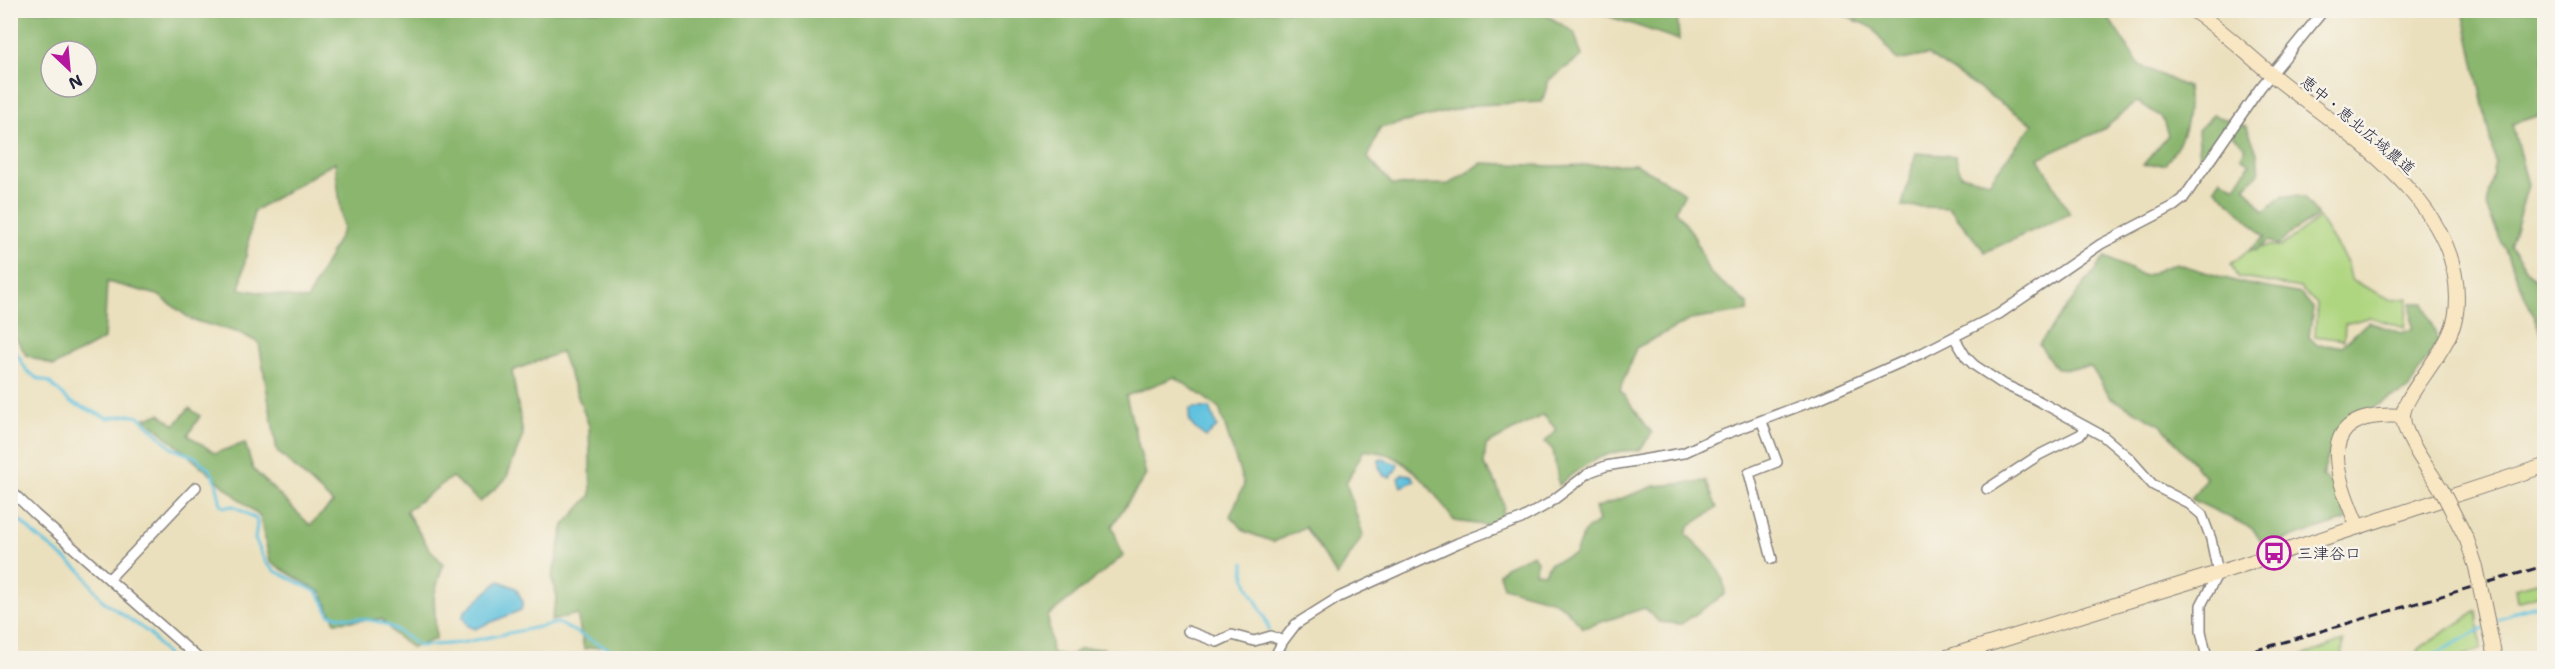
<svg xmlns="http://www.w3.org/2000/svg" width="2555" height="669" font-family="'Shantell Sans','Klee One',sans-serif">
  <rect width="100%" height="100%" fill="#f7f3e8"/>
  <filter id="ink" filterUnits="userSpaceOnUse"><feTurbulence type="fractalNoise" baseFrequency=".0167" numOctaves="2"/><feDisplacementMap in="SourceGraphic" scale="12" xChannelSelector="R" yChannelSelector="G"/><feConvolveMatrix kernelMatrix="1 2 1 2 8 2 1 2 1" color-interpolation-filters="sRGB"/></filter>
  <filter id="wash" filterUnits="userSpaceOnUse"><feTurbulence type="fractalNoise" baseFrequency=".008" numOctaves="4" result="noise"/><feDisplacementMap in="SourceGraphic" scale="24" xChannelSelector="R" yChannelSelector="G"/><feGaussianBlur stdDeviation="1.35" result="paint"/><feColorMatrix in="noise" values="0 0 0 0 0 0 0 0 0 0 0 0 0 0 0 0 0 1.4 0 .05"/><feComposite in="paint" operator="in"/></filter>
  <g filter="url(#wash)">
    <rect width="100%" height="100%" fill="#ebe0bd"/>
    <g fill="#aed57f" stroke="#687c5d" stroke-width="1.5">
      <polygon points="2319,218 2348,264 2351,280 2392,300 2408,298 2405,328 2370,317 2345,324 2344,340 2315,336 2317,304 2300,288 2237,277 2231,264 2246,252 2267,246 2281,246"/>
      <polygon points="2544,580 2544,594 2517,602 2515,588"/>
      <polygon points="2477,611 2481,648 2459,658 2415,658 2418,649"/>
      <polygon points="2343,641 2342,658 2297,658"/>
    </g>
    <g fill="#8ab66e" stroke="#566c54" stroke-width="1.5" fill-rule="evenodd">
      <path d="M 10,11 L 1540,11 L 1574,32 L 1582,56 L 1549,80 L 1542,102 L 1475,105 L 1380,128 L 1368,158 L 1393,185 L 1449,184 L 1482,163 L 1552,166 L 1636,164 L 1685,193 L 1675,210 L 1693,234 L 1709,272 L 1748,304 L 1748,311 L 1690,320 L 1636,348 L 1620,390 L 1652,433 L 1639,451 C 1609,447 1581,466 1559,485 L 1553,450 L 1545,442 L 1557,430 L 1543,415 L 1486,445 L 1484,465 L 1496,483 L 1504,505 L 1502,516 L 1491,526 L 1454,521 C 1437,497 1420,470 1392,456 C 1384,452 1373,452 1364,450 L 1346,483 L 1363,535 L 1337,576 L 1305,527 L 1274,542 L 1246,532 L 1230,516 L 1244,485 L 1219,408 L 1175,377 L 1126,396 L 1146,475 L 1112,526 L 1123,556 L 1048,616 L 1052,653 L 1070,656 L 1080,649 L 1103,648 L 1110,658 L 611,658 L 606,646 L 584,649 L 577,614 L 551,621 L 557,596 L 552,579 L 564,525 L 591,495 L 589,426 L 561,352 L 512,371 L 523,435 L 506,479 L 480,502 L 452,477 L 406,511 L 428,547 L 443,564 L 434,596 L 436,639 L 412,648 L 395,635 L 382,619 L 335,622 L 322,593 L 270,562 L 260,517 L 145,418 L 160,414 L 175,425 L 189,408 L 200,416 L 188,435 L 215,453 L 245,443 L 253,469 L 310,525 L 333,503 L 277,451 L 259,343 L 240,333 L 192,320 L 158,295 L 107,282 L 104,339 L 54,366 L 26,355 L 10,328 ZM 51,51 L 87,51 L 87,87 L 51,87 ZM 335,162 L 343,229 L 307,300 L 240,289 L 254,211 Z"/>
      <polygon points="1593,11 1677,11 1679,40"/>
      <path d="M 1834,11 L 2104,11 L 2139,65 L 2187,87 C 2191,116 2184,142 2165,164 L 2143,165 L 2168,135 L 2162,118 L 2137,101 L 2104,129 L 2039,158 L 2070,214 L 1985,252 L 1949,208 L 1902,206 L 1916,153 L 1955,156 L 1961,175 L 1989,182 L 2033,124 L 1928,55 L 1897,61 L 1873,28 Z"/>
      <polygon points="2463,11 2544,11 2544,115 2543,114 2512,124 2528,185 2510,246 2544,293 2544,340 2486,206 2495,162"/>
      <polygon points="2213,115 2247,126 2257,153 2259,173 2245,187 2264,211 2284,195 2304,197 2318,216 2293,231 2278,245 2268,241 2255,251 2250,249 2265,237 2215,188 2221,179 2235,187 2250,164 2241,157 2246,147 2228,132 2207,163 2200,158 2198,130"/>
      <polygon points="2105,257 2144,276 2176,263 2241,283 2301,294 2313,308 2309,337 2317,345 2342,346 2368,322 2402,333 2412,329 2411,303 2424,303 2438,341 2408,389 2355,417 2334,435 2322,477 2336,487 2347,520 2264,546 2253,529 2191,499 2206,478 2161,425 2111,398 2091,367 2056,369 2039,344"/>
      <path d="M 1706,481 L 1717,508 L 1690,526 L 1686,534 C 1703,551 1725,567 1725,594 L 1681,624 L 1659,622 L 1645,608 L 1583,628 L 1565,608 L 1551,600 L 1503,587 L 1499,574 L 1505,567 L 1533,554 L 1537,561 L 1535,572 L 1544,573 L 1550,563 L 1575,554 L 1584,532 L 1599,521 L 1595,508 L 1655,486 Z"/>
    </g>
    <g fill="#61c2df" stroke="#42728d" stroke-width="1.5">
      <path d="M 1193,408 L 1210,408 L 1217,427 L 1206,437 C 1195,429 1186,424 1190,409 Z"/>
      <polygon points="1382,459 1398,464 1396,471 1390,477 1384,476 1379,467 1379,460"/>
      <polygon points="1403,474 1411,475 1415,481 1401,487 1398,478"/>
      <polygon points="499,581 516,588 523,602 521,610 475,629 468,626 463,617 464,612"/>
    </g>
    <g fill="none" stroke-linecap="round" stroke-linejoin="round">
      <g stroke="#61c2df" stroke-width="3">
        <path d="M 10,342 L 27,371 L 37,378 L 49,382 L 70,402 L 108,418 L 129,415 L 140,417 L 172,448 L 195,457 L 210,470 L 216,481 L 221,505 L 225,507 L 234,506 L 256,519 L 257,524 L 255,539 L 266,563 L 275,571 L 317,592 L 323,600 L 329,614 C 346,620 366,617 382,623 C 396,628 407,637 419,646 L 461,643 L 558,623 L 611,650 L 613,658"/>
        <polyline points="10,511 34,534 82,572 102,600 149,633 169,658"/>
        <path d="M 1244,563 C 1242,588 1264,607 1269,630"/>
        <polyline points="2492,623 2516,611 2544,603"/>
        <polyline points="1280,652 1285,658"/>
        <polyline points="2427,658 2484,628"/>
      </g>
    </g>
  </g>
  <g filter="url(#ink)">
    <g fill="none" stroke-linecap="round" stroke-linejoin="round">
      <g stroke="#86817c" stroke-width="12">
        <g id="street">
          <polyline points="1954,337 1966,357 1974,365 2001,383 2035,399 2103,436 2129,458 2153,485 2188,503 2202,515 2211,539 2218,573 2201,605 2201,631 2207,658"/>
          <polyline points="1762,422 1777,462 1749,473 1772,559"/>
          <polyline points="1987,489 2039,455 2081,434 2086,427"/>
          <polyline points="10,490 35,514 198,658"/>
          <polyline points="109,579 196,487"/>
          <polyline points="1188,631 1217,642 1232,635 1254,641 1271,636 1283,641"/>
          <polyline points="1274,658 1283,641 1296,624 1339,597 1458,543 1521,519 1548,504 1590,472 1606,466 1683,453 1715,438 1818,399 1922,353 1999,314 2101,244 2174,206 2183,199 2260,88 2324,10"/>
        </g>
      </g>
      <g stroke="#86817c" stroke-width="16">
        <g id="secondary">
          <path d="M 2192,10 C 2224,30 2251,59 2281,82 C 2351,137 2469,209 2456,313 C 2452,350 2402,394 2403,417 C 2404,438 2430,471 2441,489"/>
          <path d="M 2358,527 C 2334,471 2312,410 2403,416"/>
          <polyline points="1944,658 2218,573 2544,466"/>
        </g>
      </g>
      <use href="#street" stroke="#fff" stroke-width="9"/>
      <use href="#secondary" stroke="#f9e7c3" stroke-width="14"/>
      <polyline stroke="#22223b" stroke-width="3" stroke-dasharray="9 4.5" stroke-linecap="butt" points="2229,658 2544,566"/>
      <g stroke="#86817c" stroke-width="16" stroke-linecap="butt">
        <polyline id="secondary-bridge" points="2441,489 2467,540 2476,567 2495,658"/>
      </g>
      <use href="#secondary-bridge" stroke="#f9e7c3" stroke-width="14"/>
    </g>
  </g>
  <defs>
    <g id="bus-ring" transform="scale(1.725)"><circle r="9.5" fill="#f7f3e8" stroke="#b5179e" stroke-width="1.5"/><path d="M-5-6H5V4H4V6H2V4H-2V6H-4V4H-5ZM-3.5-4V0h7V-4ZM-3.5 1.2v1.5H-2V1.2ZM2 1.2v1.5H3.5V1.2Z" fill="#b5179e"/></g>
  </defs>
  <g fill-rule="evenodd">
    <use href="#bus-ring" x="2274" y="553"/>
  </g>
  <g text-anchor="middle" dominant-baseline="central" stroke-width="5" stroke-linejoin="round" paint-order="stroke">
    <g font-size="16" fill="#22223b" stroke="#f7f3e8">
      <text transform="translate(2358 125) rotate(40)">恵中・恵北広域農道</text>
    </g>
    <g font-size="16" fill="#22223b" stroke="#f7f3e8" text-anchor="start">
      <text x="2297" y="553">三津谷口</text>
    </g>
  </g>
  <rect width="2555" height="669" fill="none" stroke="#f7f3e8" stroke-width="36"/>
  <g transform="translate(69 69) rotate(154)"><circle r="28" fill="#f7f3e8" stroke="#a29fa3" stroke-width="1.5"/>
  <path d="M0-4.5L10 22L0 15L-10 22Z" fill="#b5179e"/>
  <text y="-9" font-size="16" font-weight="bold" text-anchor="middle" fill="#22223b">N</text>
  </g>
</svg>
